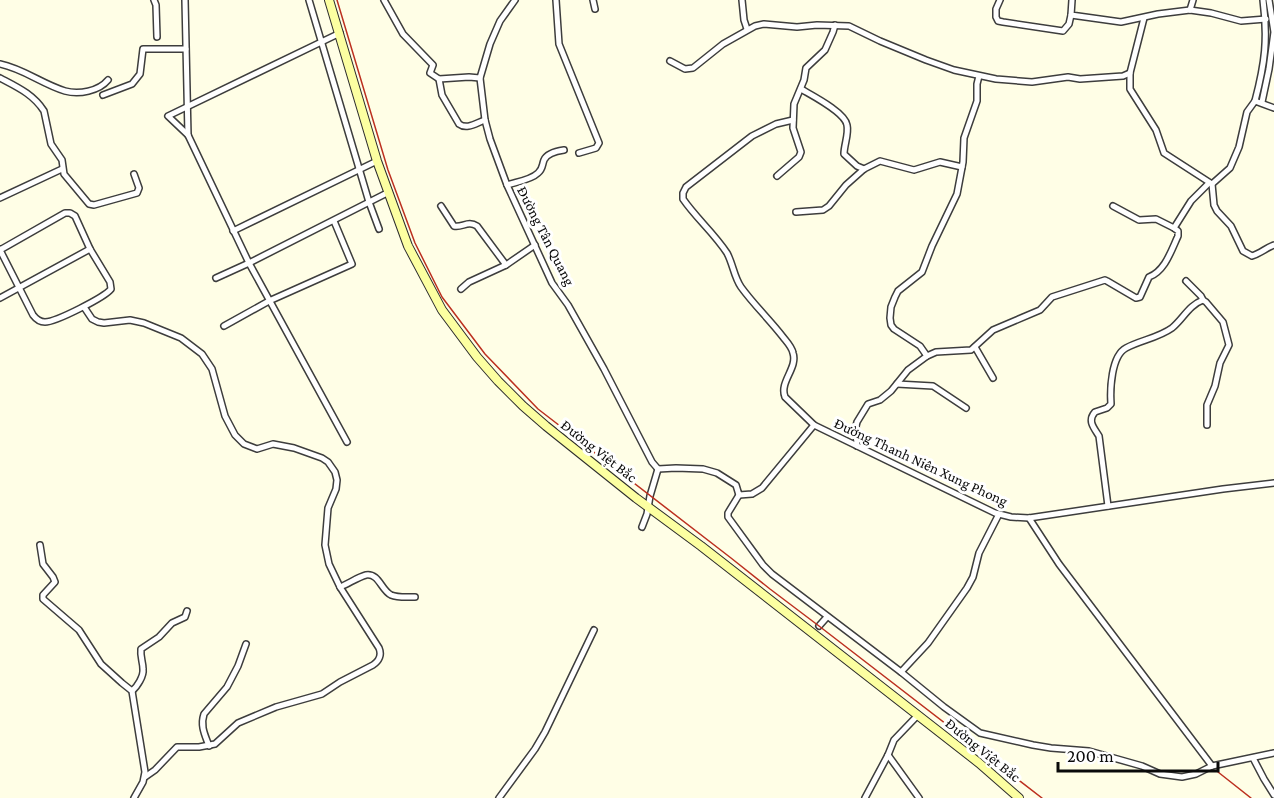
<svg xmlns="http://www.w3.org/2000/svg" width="1274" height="798" font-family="'Crimson Pro',serif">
  <rect width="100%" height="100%" fill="#fffee6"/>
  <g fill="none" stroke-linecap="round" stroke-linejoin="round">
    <g stroke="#3d3d3d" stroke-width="8">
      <g id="minor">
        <polyline points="154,0 156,5 157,37"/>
        <polyline points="185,0 188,135 249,263 347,442"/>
        <polyline points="309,0 369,202 379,229"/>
        <path d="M 384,0 L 403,34 L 433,65 L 430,73 L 439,79 L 442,95 L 459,124 C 467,130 476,123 485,120"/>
        <polyline points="515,0 500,21 490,44 480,78 485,120 490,139 507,185 552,283 568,305 604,369 652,462 658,469"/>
        <polyline points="556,0 559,44 599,143 596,148 579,153"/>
        <polyline points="593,0 595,9"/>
        <polyline points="742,0 744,20 747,29"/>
        <polyline points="1000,0 996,9 996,17 998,21 1003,22 1063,31 1069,24 1071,15"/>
        <polyline points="1072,0 1071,15 1121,22 1158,14 1190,10 1211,13 1241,21 1266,19"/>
        <polyline points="1190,10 1193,0"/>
        <polyline points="1144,18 1130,73 1130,89 1156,130 1164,153 1212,184"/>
        <polyline points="670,61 685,69 693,68 723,44 755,26 764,24 797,27 817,25 849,26 880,41 926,60 954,70 996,79 1032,82 1068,77 1080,79 1123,76 1130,73"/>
        <path d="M 0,64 C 24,69 42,84 65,91 C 79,95 99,91 108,80"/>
        <path d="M 0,78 C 17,87 33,94 44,111 L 51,144 L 62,160 L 64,174 L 89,204 L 94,205 L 137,193 L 139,188 L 134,174"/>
        <polyline points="439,79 469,77 480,78"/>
        <path d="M 801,89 C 811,95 845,112 847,125 C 849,134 844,145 844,154 L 857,166 L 864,169"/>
        <polyline points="103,95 132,84 140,74 143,49 186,49"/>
        <path d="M 1255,101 C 1265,63 1268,39 1263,0"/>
        <polyline points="1262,102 1269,69 1274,32 1269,0"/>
        <path d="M 1274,108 L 1255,101 L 1247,112 L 1239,147 L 1230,168 L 1212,184 L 1214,205 L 1217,211 L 1231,226 L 1243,251 L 1252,256 C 1261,253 1266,248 1274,245"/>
        <path d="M 793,120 L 776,124 L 752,136 L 686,187 L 683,193 L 683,199 C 696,218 714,233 727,253 C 733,264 734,277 741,287 C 754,305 770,320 783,337 C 787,342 792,347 793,353 C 798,368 779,382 785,397 L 814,425"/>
        <polyline points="188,135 168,116 340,33"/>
        <polyline points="777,176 799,157 801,152 793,128 794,104 804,80 806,68 825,50 833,32 835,25"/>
        <path d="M 507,185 C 516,182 531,180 538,173 C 543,169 542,165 544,160 C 547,153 557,151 564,150"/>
        <polyline points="0,198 62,169"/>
        <path d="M 441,206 L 454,226 C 462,228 468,220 477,226 L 506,265"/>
        <polyline points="796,212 823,210 829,206 846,185 864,169 880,161 914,170 940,162 962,167"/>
        <polyline points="1174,228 1191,201 1209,183"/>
        <polyline points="233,231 377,161"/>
        <path d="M 0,249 L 0,250 L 33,315 C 36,319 40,322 45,322 C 56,322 105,297 111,289 L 110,282 L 90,249 L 75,216 L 70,213 L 65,213 L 0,250"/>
        <polyline points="216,278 249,263 389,192"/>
        <polyline points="1186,281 1201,296 1203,300 1206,302 1223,322 1229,345 1220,363 1215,386 1207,405 1207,425"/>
        <polyline points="461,289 469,282 506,265 535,245"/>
        <polyline points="0,298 90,249"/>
        <path d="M 84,307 L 92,319 L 98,322 L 104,323 L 130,320 L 144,323 L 181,338 L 202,354 L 212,369 L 225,416 L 235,435 L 244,444 L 257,449 L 273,444 L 294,448 L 322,458 L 328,462 L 335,472 L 337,480 L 336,489 L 328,508 L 325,545 L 329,564 L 340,587 L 379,648 C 382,655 379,661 373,665 L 340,682 L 322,694 L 276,707 L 238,723 L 215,744 L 199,747 L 177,747 L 155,770 L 145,777"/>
        <polyline points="224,326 269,301 352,264 334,221"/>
        <polyline points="975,347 993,378"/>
        <polyline points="927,356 920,346 894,329 891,325 890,318 891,307 895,297 898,291 922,272 932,246 957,194 963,162 964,138 977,101 977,84 979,76"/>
        <polyline points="897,384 933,386 966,408"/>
        <path d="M 857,446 L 856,426 L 857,422 L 868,404 L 880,400 L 891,391 L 908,370 L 927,356 L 936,352 L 971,350 L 993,330 L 1040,310 L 1052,297 L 1105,280 L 1107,281 L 1136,298 L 1140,297 L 1149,277 C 1165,271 1171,251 1178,236 L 1178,231 L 1174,228 L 1156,219 L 1139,220 L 1113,206"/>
        <polyline points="658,469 676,468 703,469 717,473 736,485 739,495 752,494 762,488 814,425 995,513 1011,517 1029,518 1223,489 1274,483"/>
        <polyline points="739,495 728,513 728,517 763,565 772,574 901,672 944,707 980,733 1033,745 1051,748 1089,751 1142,766 1160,774 1182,777 1196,774 1212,766 1274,753"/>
        <path d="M 1108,506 L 1099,436 C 1094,428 1087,421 1095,412 L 1107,408 L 1111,404 C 1110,390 1111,356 1126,348 C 1141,340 1158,338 1172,328 C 1183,319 1189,305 1203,300"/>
        <polyline points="1029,518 1059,564 1212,766"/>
        <polyline points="642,527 647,514 650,496 658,469"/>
        <polyline points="40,545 43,564 53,577 55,582 43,595 43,599 79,630 101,664 122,683 132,691 145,772 143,782 134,798"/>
        <path d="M 340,587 C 348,584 358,577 366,575 C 379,573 381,590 391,595 C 398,598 407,597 415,597"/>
        <polyline points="819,626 827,617"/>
        <polyline points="901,672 928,643 967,588 973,577 979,553 999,514"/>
        <path d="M 132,691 C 137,687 144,676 143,669 C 143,662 140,657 141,649 L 159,637 L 172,623 L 185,617 L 187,611"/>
        <path d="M 209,746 C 205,735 200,726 204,714 L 227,687 L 238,666 L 246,644"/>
        <polyline points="888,755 919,798"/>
        <polyline points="1253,758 1264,779 1274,795"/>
        <polyline points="499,798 535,749 545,732 594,630"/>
        <polyline points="865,798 888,755 894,740 918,715"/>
      </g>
    </g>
    <g stroke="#2c2c2c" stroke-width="10">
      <polyline id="secondary" points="329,0 377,161 408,246 442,310 477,357 498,381 523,406 546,426 636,498 701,546 979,763 1019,798"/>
    </g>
    <use href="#minor" stroke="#fff" stroke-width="5"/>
    <use href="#secondary" stroke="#fcffa1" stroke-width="8"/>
    <g stroke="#bc2f1f" stroke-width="1.5">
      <polyline points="337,0 388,170 415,243 442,297 485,354 538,409 731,558 770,589 819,626 1042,798"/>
      <polyline points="1218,772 1251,798"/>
    </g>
  </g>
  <g text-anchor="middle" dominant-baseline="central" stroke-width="6" stroke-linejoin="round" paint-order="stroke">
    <g font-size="15" fill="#0a0a0a" stroke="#fff">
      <text transform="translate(546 236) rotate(63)">Đường Tân Quang</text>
      <text transform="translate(599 451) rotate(38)">Đường Việt Bắc</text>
      <text transform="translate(921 462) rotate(25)">Đường Thanh Niên Xung Phong</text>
      <text transform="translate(983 750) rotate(39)">Đường Việt Bắc</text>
    </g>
  </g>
  <path d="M1058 762v9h160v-9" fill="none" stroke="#0a0a0a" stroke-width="3"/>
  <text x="1067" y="762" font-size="18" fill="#0a0a0a" stroke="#ffffff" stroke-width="4.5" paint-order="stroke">200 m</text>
</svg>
